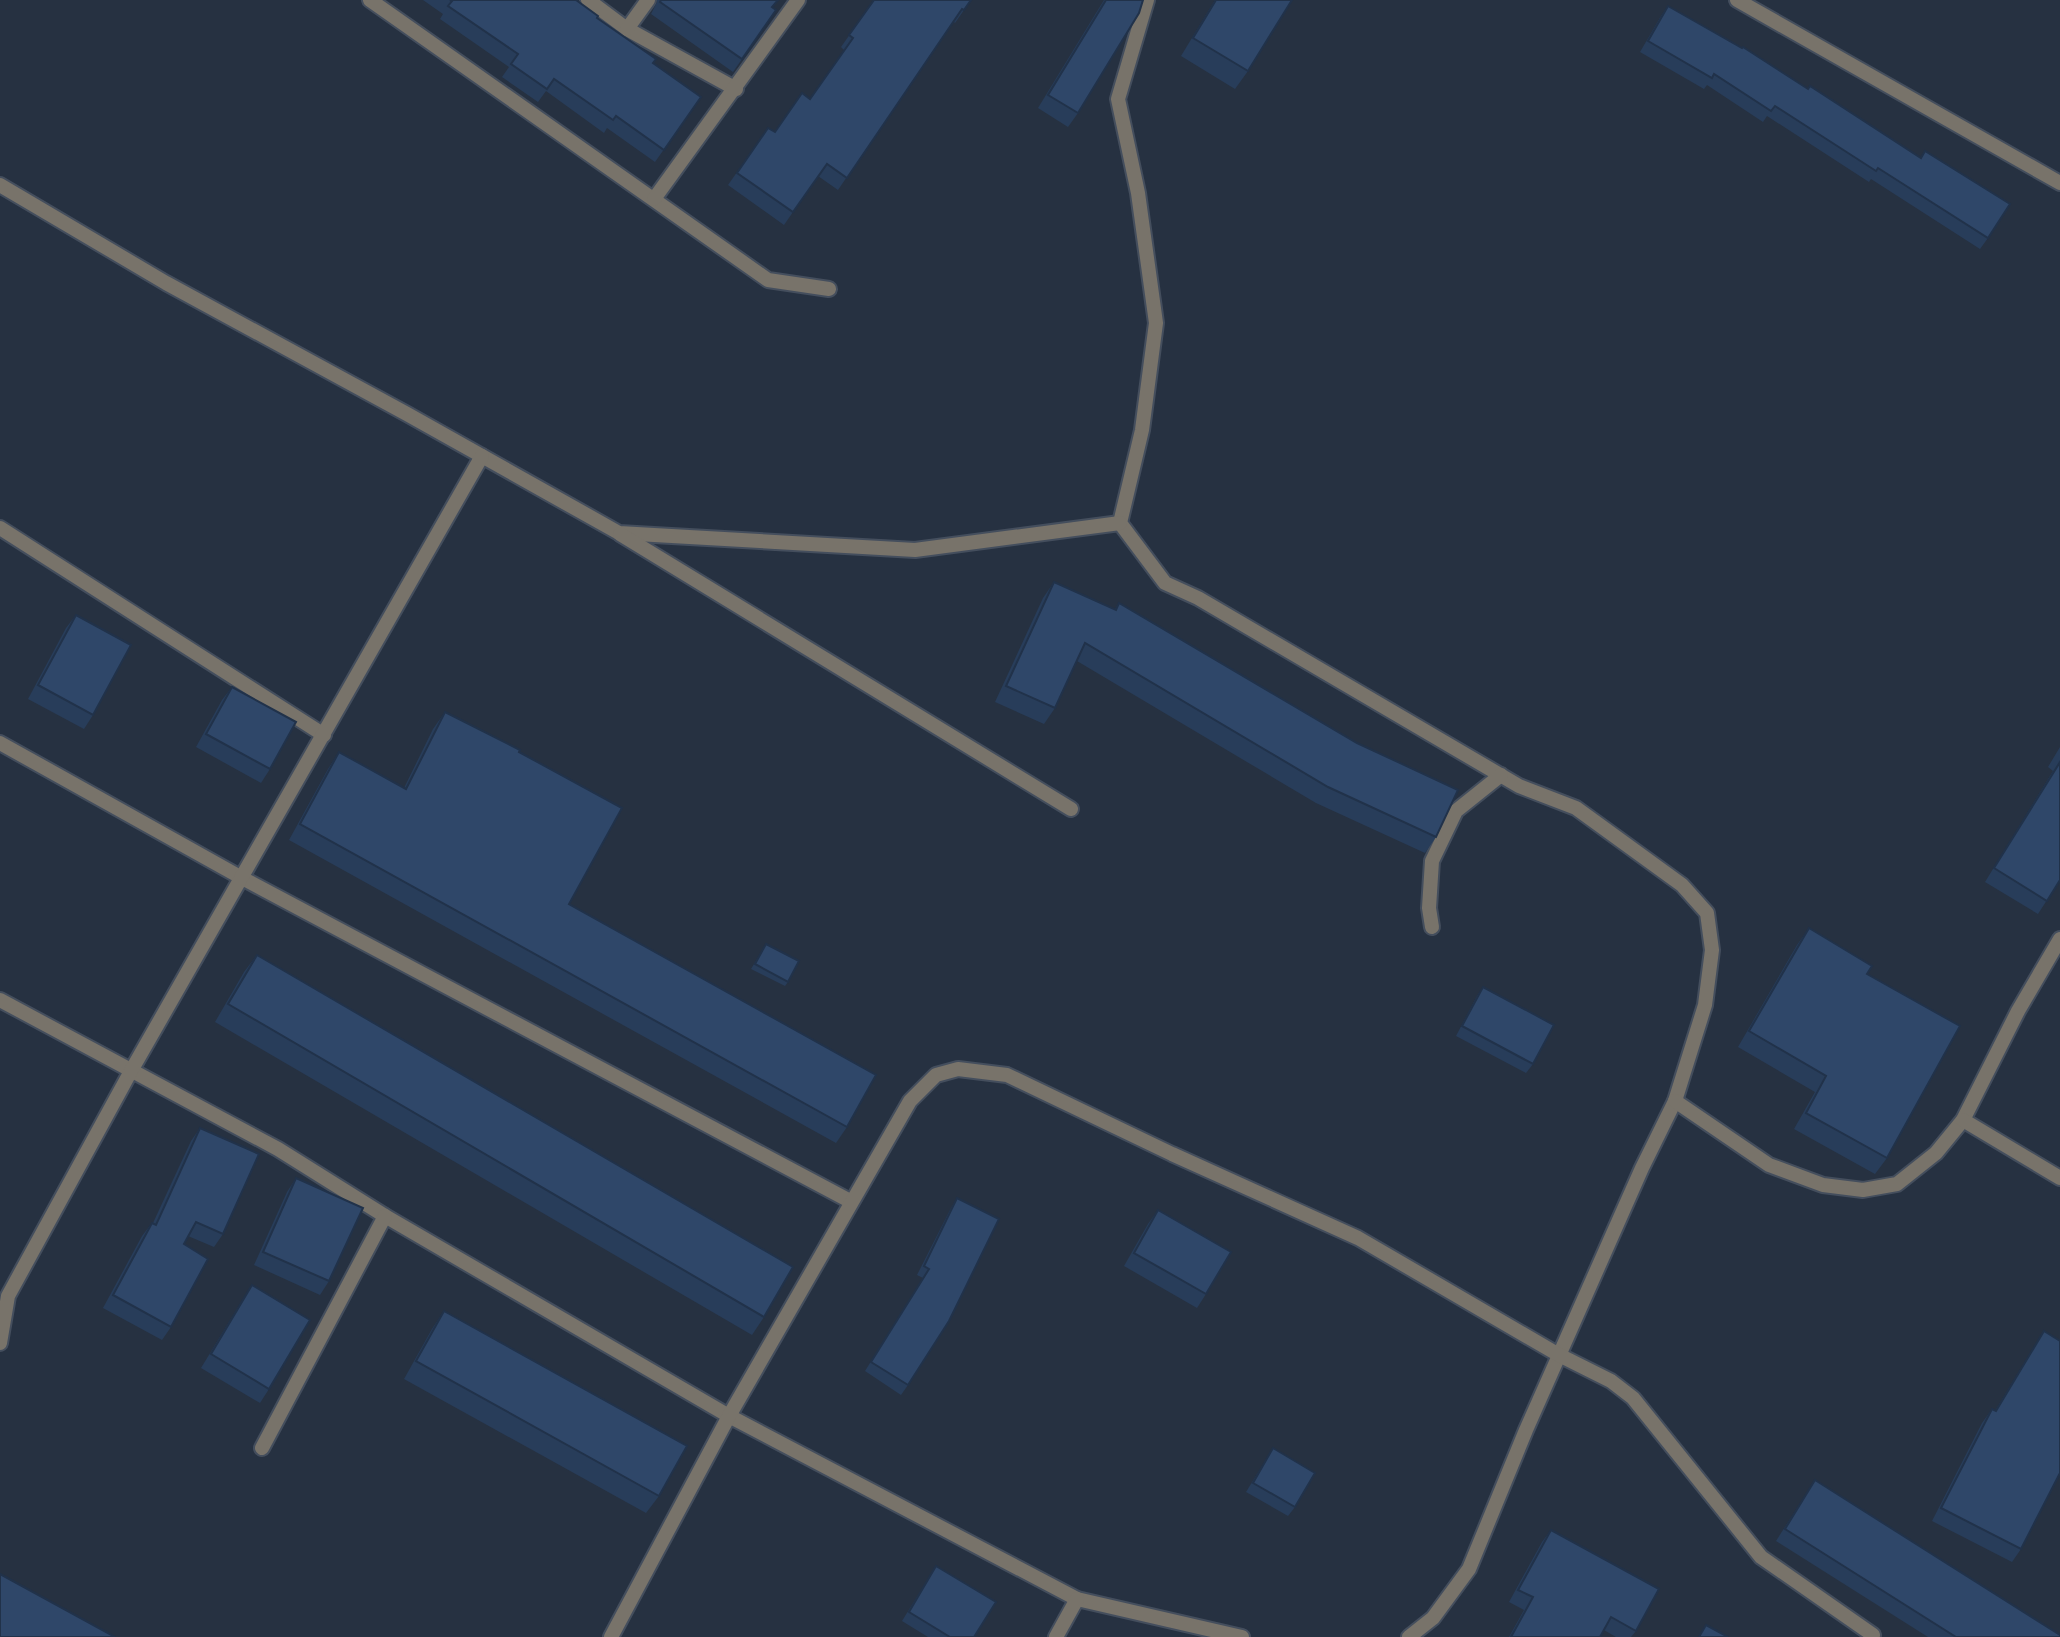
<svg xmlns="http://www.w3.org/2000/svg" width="2060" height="1637" font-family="Jost,sans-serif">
  <rect width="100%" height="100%" fill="#263141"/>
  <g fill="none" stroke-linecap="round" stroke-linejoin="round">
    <g stroke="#444e5d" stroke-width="18">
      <g id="minor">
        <polyline points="370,0 768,280 829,289"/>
        <polyline points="588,0 627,29 736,89"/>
        <polyline points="1147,0 1118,99 1138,193 1156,323 1142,430 1120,523 1165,583 1198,598 1519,786 1576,808 1682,885 1707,913 1712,950 1705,1005 1675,1101 1642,1168 1526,1430 1469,1569 1433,1618 1409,1637"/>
        <polyline points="1737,0 2060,183"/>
        <polyline points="627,29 648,0"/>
        <polyline points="0,185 166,283 407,414 619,533 915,550 1120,523"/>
        <polyline points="654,199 798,0"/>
        <polyline points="0,528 324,735"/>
        <polyline points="620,534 1071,809"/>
        <polyline points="0,743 242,878 850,1201"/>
        <polyline points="1432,927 1429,908 1432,861 1456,811 1501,775"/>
        <polyline points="0,1000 278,1149 385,1216 729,1416 1077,1599 1242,1637"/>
        <polyline points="1675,1101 1769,1165 1823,1185 1863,1190 1897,1184 1936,1153 1963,1120 2018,1011 2060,939"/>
        <polyline points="1963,1120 2060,1178"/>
        <polyline points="0,1343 8,1296 131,1071 482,456"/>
        <polyline points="262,1448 385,1216"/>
        <polyline points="611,1637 729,1416 910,1101 936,1075 958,1069 1007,1075 1172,1154 1358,1238 1559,1355 1611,1381 1633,1398 1761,1557 1873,1635"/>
        <polyline points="1056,1637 1077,1599"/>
      </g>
    </g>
    <use href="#minor" stroke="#78736a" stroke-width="14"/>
  </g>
  <g fill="#283d5a">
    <polygon points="423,0 576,0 653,63 701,97 655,162 607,128 604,133 546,91 538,102 502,77 509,67 440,19 443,14"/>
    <polygon points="657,0 778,0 772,7 776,10 733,72 651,14 657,2"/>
    <polygon points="874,0 971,0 955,23 953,21 838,190 818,176 784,225 728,185 768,128 775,132 810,99 844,50 841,47"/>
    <polygon points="1104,0 1143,0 1078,113 1068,127 1038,108"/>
    <polygon points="1215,0 1292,0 1248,71 1235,89 1181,56"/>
    <polygon points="1668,6 1988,238 1980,249 1871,179 1869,182 1767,116 1763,122 1707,85 1704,89 1640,52 1661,16"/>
    <polygon points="1054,582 1115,609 1119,603 1436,837 1425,853 1316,803 1077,661 1055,708 1044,724 995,702 1043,598"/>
    <polygon points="76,615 93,715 84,729 28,699 66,628"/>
    <polygon points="232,687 270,769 261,783 196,747 222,700"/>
    <polygon points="445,712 519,752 569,904 847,1127 836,1143 289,840 328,769 339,752 404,788 433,729"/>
    <polygon points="2060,747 2060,880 2038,914 1985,882 2053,771 2048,767"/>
    <polygon points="1809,928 1867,974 1887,1158 1875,1174 1794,1129 1815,1092 1738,1047 1797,945"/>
    <polygon points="766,944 788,982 785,986 751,969"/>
    <polygon points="257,955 764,1317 752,1335 215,1022 244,972"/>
    <polygon points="1483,987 1533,1064 1526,1073 1456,1036 1477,996"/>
    <polygon points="200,1128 223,1234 214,1247 188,1236 184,1244 171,1327 162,1340 103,1308 142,1236 152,1223 153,1223 191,1141"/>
    <polygon points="296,1178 329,1281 320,1295 254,1265 287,1192"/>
    <polygon points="957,1198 908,1385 901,1395 865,1371 923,1278 917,1275 951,1208"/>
    <polygon points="1158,1210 1206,1294 1197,1308 1124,1266 1148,1224"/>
    <polygon points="252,1285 269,1389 260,1403 201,1368 243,1299"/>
    <polygon points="444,1311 659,1496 646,1513 404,1379 432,1329"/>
    <polygon points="2044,1331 2021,1549 2012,1562 1932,1521 1982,1423 1992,1409 1995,1411 2035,1345"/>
    <polygon points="1273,1448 1295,1507 1288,1516 1246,1492"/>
    <polygon points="1815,1480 2060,1637 1928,1637 1776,1541"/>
    <polygon points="1551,1530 1636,1631 1631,1637 1616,1637 1604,1630 1600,1637 1509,1637 1524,1610 1509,1602 1542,1542"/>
    <polygon points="936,1566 974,1637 928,1637 902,1621"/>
  </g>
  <g fill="#2f4769" stroke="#21324a" stroke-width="2">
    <polygon points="450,0 576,0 598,16 597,18 656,59 653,63 701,97 664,150 616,116 613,120 554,79 547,89 511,64 518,54 448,6 452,1"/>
    <polygon points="661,0 778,0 772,7 776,10 742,59 660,2"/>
    <polygon points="874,0 971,0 964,10 962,9 847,178 827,164 793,212 737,173 768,128 775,132 802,93 810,99 853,38 849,35"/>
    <polygon points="1106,0 1143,0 1139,13 1078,113 1048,95"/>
    <polygon points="1216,0 1292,0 1248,71 1193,38"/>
    <polygon points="1668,6 1742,48 1743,47 1808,89 1810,86 1921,158 1925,151 2010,204 1988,238 1878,168 1876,171 1775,106 1771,111 1714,74 1712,78 1648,41"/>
    <polygon points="1054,582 1116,610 1119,603 1357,743 1458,790 1436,837 1328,787 1085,643 1055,708 1006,686"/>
    <polygon points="76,615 131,645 93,715 38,685"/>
    <polygon points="232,687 296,722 270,769 206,734"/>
    <polygon points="445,712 520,750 519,752 622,808 569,904 876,1075 847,1127 300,824 339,752 406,789"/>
    <polygon points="2060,762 2060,880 2047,901 1994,868"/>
    <polygon points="1809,928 1872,966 1867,974 1960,1026 1887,1158 1806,1113 1826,1076 1749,1031"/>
    <polygon points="766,944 799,961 788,982 755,964"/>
    <polygon points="257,955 793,1267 764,1317 228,1004"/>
    <polygon points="1483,987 1554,1025 1533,1064 1462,1026"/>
    <polygon points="200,1128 259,1154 223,1234 196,1222 184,1244 208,1259 171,1327 113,1295 152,1223 156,1225"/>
    <polygon points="296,1178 363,1208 329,1281 263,1252"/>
    <polygon points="957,1198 999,1219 949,1321 908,1385 871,1362 929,1269 924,1266"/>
    <polygon points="1158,1210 1231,1252 1206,1294 1134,1253"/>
    <polygon points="252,1285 310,1320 269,1389 211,1354"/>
    <polygon points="444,1311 687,1446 659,1496 416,1361"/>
    <polygon points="2044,1331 2060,1341 2060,1473 2021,1549 1941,1508 1992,1409 1996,1411"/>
    <polygon points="1273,1448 1315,1473 1295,1507 1253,1483"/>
    <polygon points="1815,1480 2060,1635 2060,1637 1956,1637 1785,1529"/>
    <polygon points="1551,1530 1659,1589 1636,1631 1611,1617 1600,1637 1511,1637 1533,1597 1518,1590"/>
    <polygon points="936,1566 996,1602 974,1637 950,1637 909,1612"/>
    <polygon points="0,1574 115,1637 0,1637"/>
    <polygon points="1706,1625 1728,1637 1699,1637"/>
  </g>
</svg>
